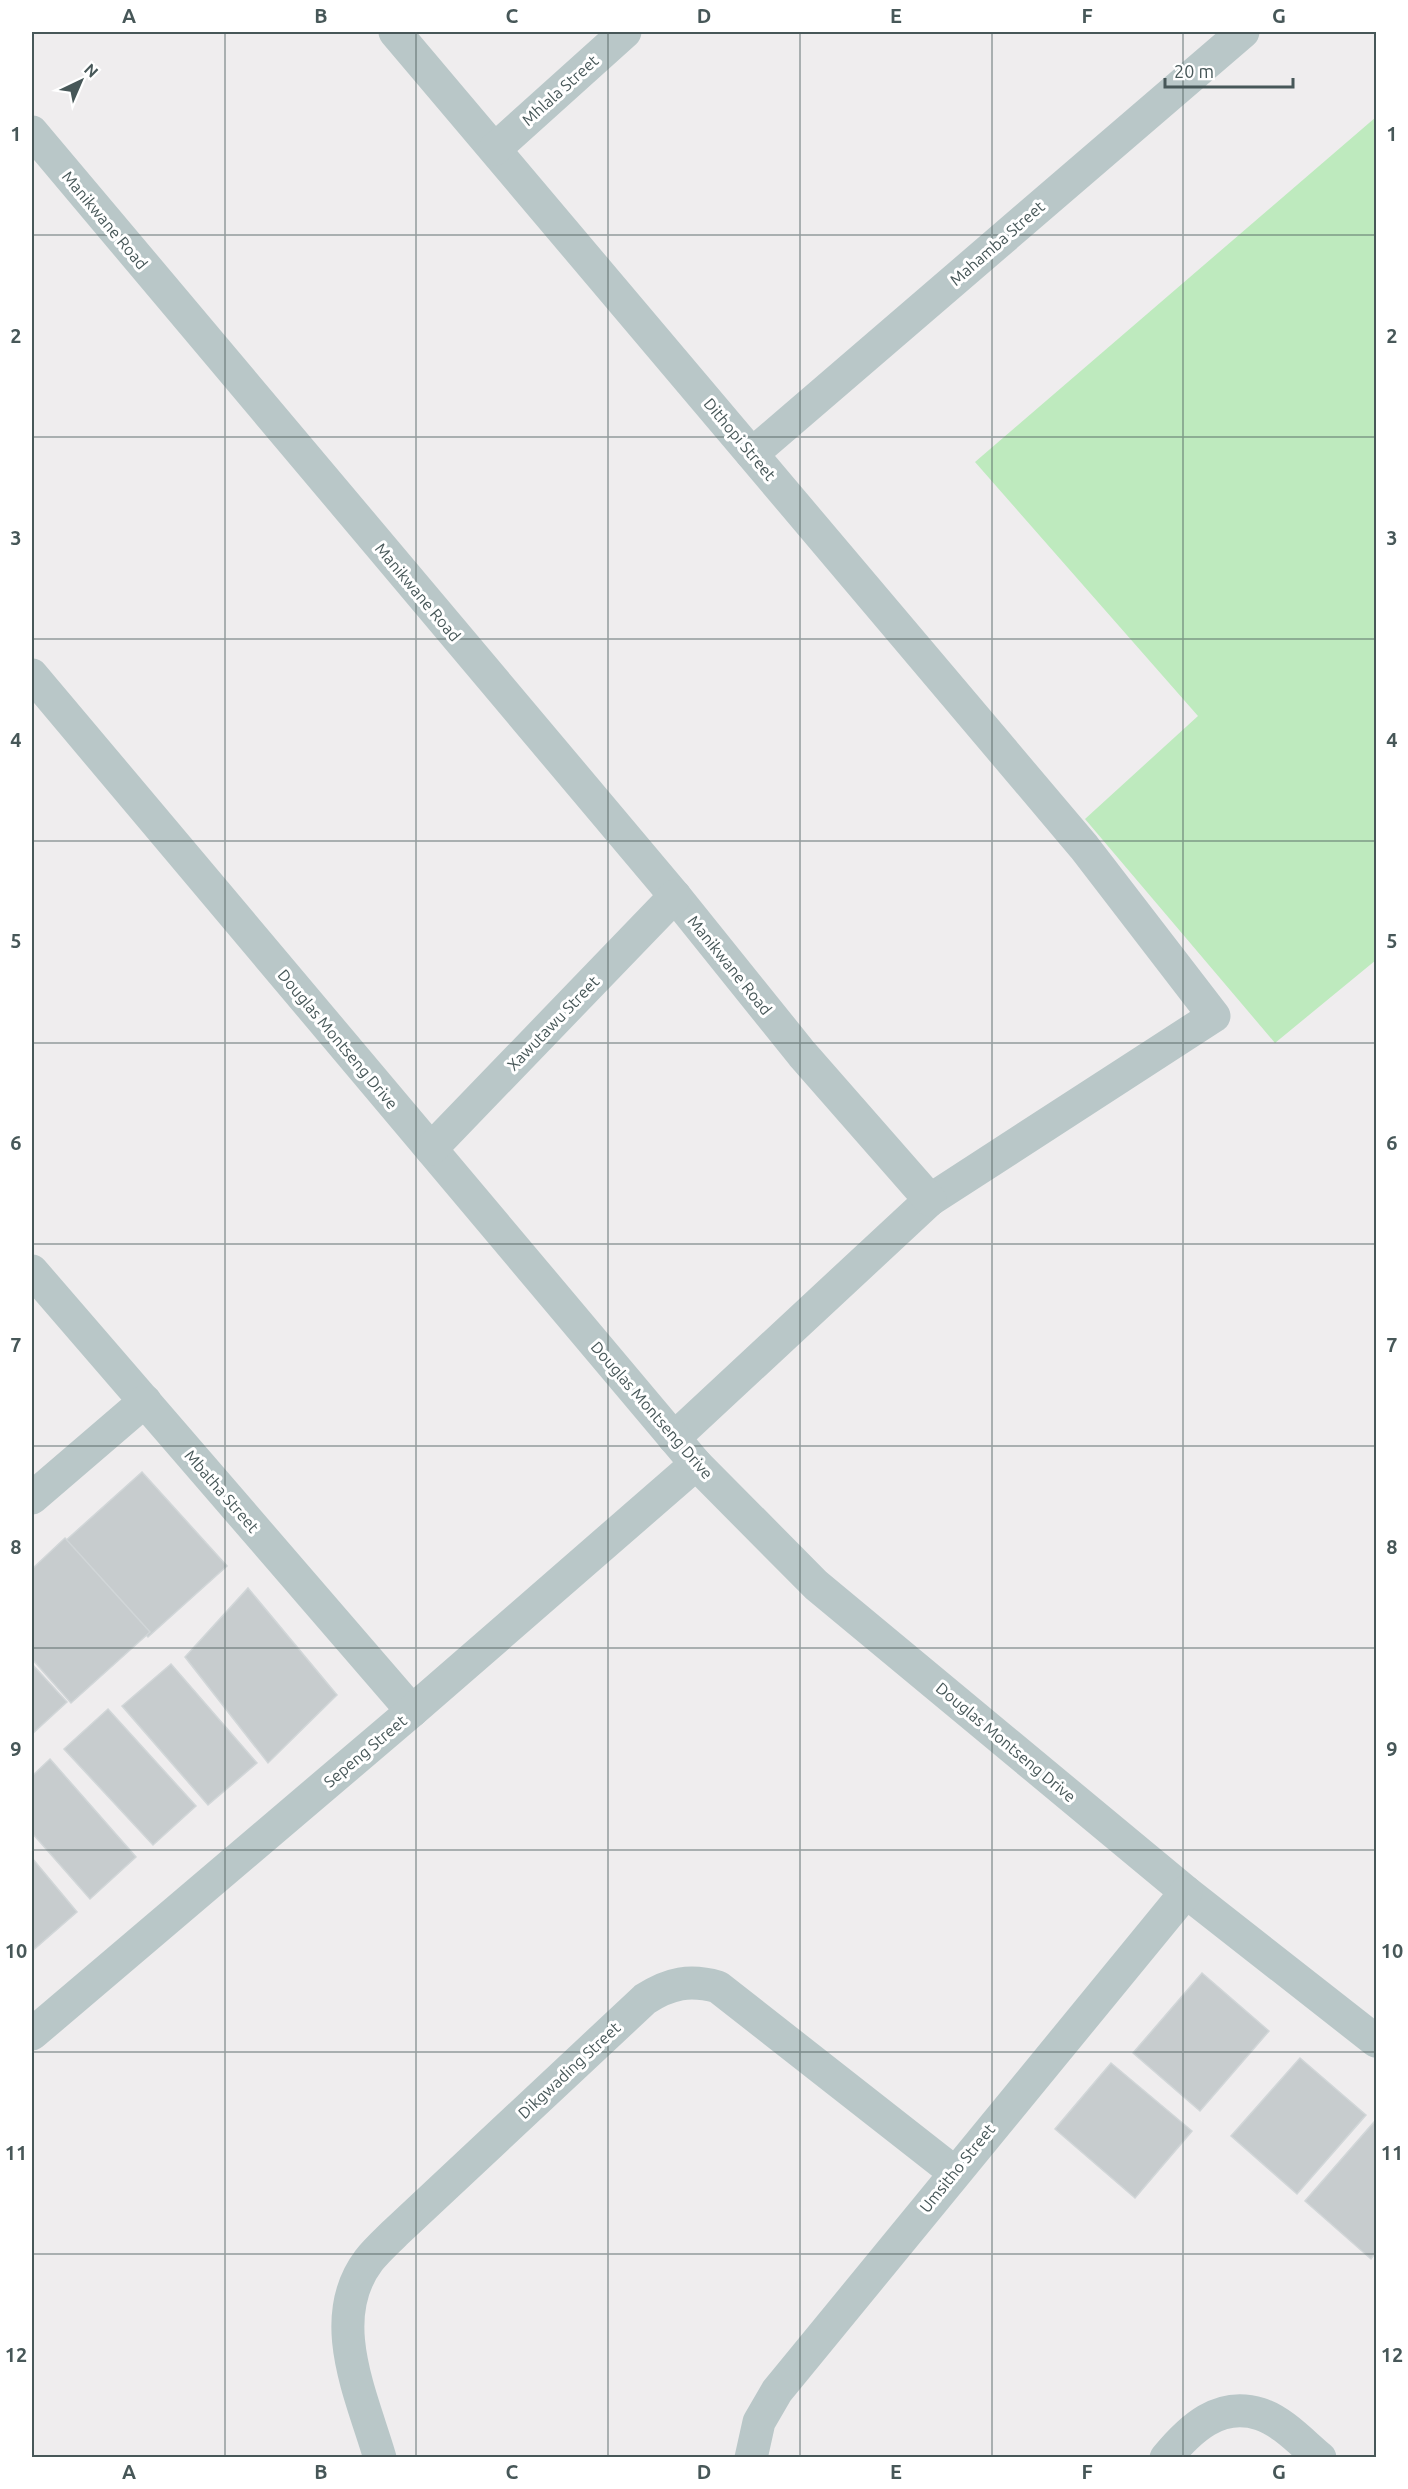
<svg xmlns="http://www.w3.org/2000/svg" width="1408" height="2489" font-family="Ubuntu,sans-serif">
  <rect width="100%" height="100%" fill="#efedee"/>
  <polygon fill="#beeabe" points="1376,117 1376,960 1275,1043 1085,819 1198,716 975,462"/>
  <g fill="#c7ccce" stroke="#d1d6d8" stroke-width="1.5">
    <polygon points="142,1472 227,1566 148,1637 63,1543"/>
    <polygon points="65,1538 150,1632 71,1703 32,1659 32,1569"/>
    <polygon points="248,1588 337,1695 268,1763 185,1657"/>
    <polygon points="32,1664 67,1702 32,1734"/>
    <polygon points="171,1664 257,1763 208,1805 122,1706"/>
    <polygon points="108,1709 196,1806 153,1845 64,1749"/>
    <polygon points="50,1759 136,1857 90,1899 32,1833 32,1776"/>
    <polygon points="32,1858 77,1912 32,1951"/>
    <polygon points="1202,1973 1269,2031 1200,2111 1133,2053"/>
    <polygon points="1300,2058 1366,2115 1297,2194 1231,2136"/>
    <polygon points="1111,2063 1192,2131 1135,2198 1055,2129"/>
    <polygon points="1374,2122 1376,2125 1376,2252 1371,2259 1305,2201"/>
  </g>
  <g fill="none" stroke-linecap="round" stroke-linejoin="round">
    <g stroke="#b9c7c8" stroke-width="33">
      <polyline points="395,32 1084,847 1214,1016 930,1200 674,1438"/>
      <polyline points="32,132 675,896 802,1054 930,1200"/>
      <polyline points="495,149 625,32"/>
      <polyline points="752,454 1243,32"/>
      <polyline points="32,675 696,1464 816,1585 1186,1892 1376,2041"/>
      <polyline points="431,1149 675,896"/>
      <polyline points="32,1271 412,1711"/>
      <polyline points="32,1498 145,1401"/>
      <polyline points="32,2034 412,1711 696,1464"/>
      <path d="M 380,2458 C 362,2396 324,2319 369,2260 C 377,2250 386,2242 395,2233 L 645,1999 C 670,1983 690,1979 718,1987 L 954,2172"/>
      <polyline points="751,2458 759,2422 777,2391 1186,1892"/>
      <path d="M 1166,2458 C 1190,2429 1219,2401 1260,2414 C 1282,2421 1302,2443 1320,2458"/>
    </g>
  </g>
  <path fill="none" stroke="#475758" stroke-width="1.5" stroke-opacity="0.55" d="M 225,32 L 225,2458M 416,32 L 416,2458M 608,32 L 608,2458M 800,32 L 800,2458M 992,32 L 992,2458M 1183,32 L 1183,2458M 32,235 L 1376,235M 32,437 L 1376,437M 32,639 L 1376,639M 32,841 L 1376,841M 32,1043 L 1376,1043M 32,1244 L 1376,1244M 32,1446 L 1376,1446M 32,1648 L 1376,1648M 32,1850 L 1376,1850M 32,2052 L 1376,2052M 32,2254 L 1376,2254"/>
  <g text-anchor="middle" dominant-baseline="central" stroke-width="6" stroke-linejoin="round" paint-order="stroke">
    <g font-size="16" fill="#475758" stroke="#fff">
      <text transform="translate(560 90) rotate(-42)">Mhlala Street</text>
      <text transform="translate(105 220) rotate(50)">Manikwane Road</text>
      <text transform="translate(997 243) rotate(-41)">Mahamba Street</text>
      <text transform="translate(740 439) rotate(50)">Dithopi Street</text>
      <text transform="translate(418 592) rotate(50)">Manikwane Road</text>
      <text transform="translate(730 965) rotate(51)">Manikwane Road</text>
      <text transform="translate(553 1023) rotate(-46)">Xawutawu Street</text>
      <text transform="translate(338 1039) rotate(50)">Douglas Montseng Drive</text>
      <text transform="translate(652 1410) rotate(49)">Douglas Montseng Drive</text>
      <text transform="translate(222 1491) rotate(49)">Mbatha Street</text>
      <text transform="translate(1006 1742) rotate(40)">Douglas Montseng Drive</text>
      <text transform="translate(365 1751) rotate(-40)">Sepeng Street</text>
      <text transform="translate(569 2070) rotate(-43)">Dikgwading Street</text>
      <text transform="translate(957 2168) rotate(-51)">Umsitho Street</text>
    </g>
  </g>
  <rect width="1408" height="2489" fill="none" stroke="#ffffff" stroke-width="66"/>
  <g transform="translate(81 81) rotate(44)" stroke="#ffffff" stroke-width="4.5" paint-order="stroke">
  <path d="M0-4.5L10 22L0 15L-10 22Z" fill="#475758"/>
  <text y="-9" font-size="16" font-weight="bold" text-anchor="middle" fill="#475758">N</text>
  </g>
  <path d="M1165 78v9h128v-9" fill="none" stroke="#475758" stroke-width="3"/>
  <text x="1174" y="78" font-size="18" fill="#475758" stroke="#ffffff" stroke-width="4.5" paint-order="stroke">20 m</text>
  <rect x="33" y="33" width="1342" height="2423" fill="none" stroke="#475758" stroke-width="2"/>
  <g font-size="20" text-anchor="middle" font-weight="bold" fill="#475758">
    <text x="129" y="23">A</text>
    <text x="321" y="23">B</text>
    <text x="512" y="23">C</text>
    <text x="704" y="23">D</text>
    <text x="896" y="23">E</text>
    <text x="1087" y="23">F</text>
    <text x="1279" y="23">G</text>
    <text x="16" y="141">1</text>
    <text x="1392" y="141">1</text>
    <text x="16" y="343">2</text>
    <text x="1392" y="343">2</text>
    <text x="16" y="545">3</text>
    <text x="1392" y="545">3</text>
    <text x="16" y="747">4</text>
    <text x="1392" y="747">4</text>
    <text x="16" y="948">5</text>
    <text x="1392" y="948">5</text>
    <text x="16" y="1150">6</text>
    <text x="1392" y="1150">6</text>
    <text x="16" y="1352">7</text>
    <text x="1392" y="1352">7</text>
    <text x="16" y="1554">8</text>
    <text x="1392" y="1554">8</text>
    <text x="16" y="1756">9</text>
    <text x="1392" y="1756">9</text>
    <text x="16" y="1958">10</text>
    <text x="1392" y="1958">10</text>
    <text x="16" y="2160">11</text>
    <text x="1392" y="2160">11</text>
    <text x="16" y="2362">12</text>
    <text x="1392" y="2362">12</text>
    <text x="129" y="2479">A</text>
    <text x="321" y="2479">B</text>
    <text x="512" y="2479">C</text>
    <text x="704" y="2479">D</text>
    <text x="896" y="2479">E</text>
    <text x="1087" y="2479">F</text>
    <text x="1279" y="2479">G</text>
  </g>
</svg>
